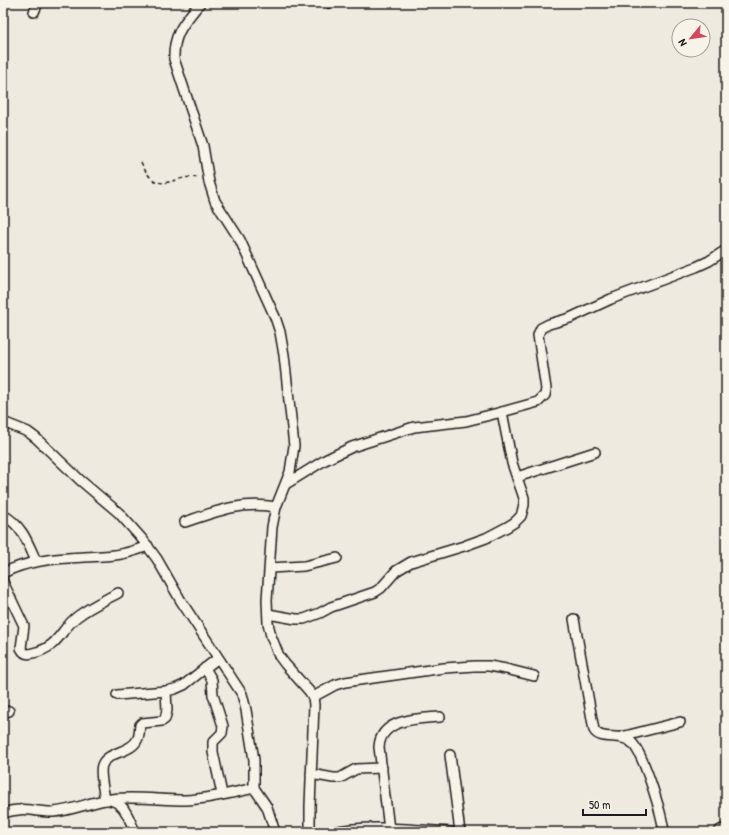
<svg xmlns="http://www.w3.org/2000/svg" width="729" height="835" font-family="'Patrick Hand',sans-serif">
  <rect width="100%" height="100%" fill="#eeeae0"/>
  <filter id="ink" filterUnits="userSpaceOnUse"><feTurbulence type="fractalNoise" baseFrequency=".025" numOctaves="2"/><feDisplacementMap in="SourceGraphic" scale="8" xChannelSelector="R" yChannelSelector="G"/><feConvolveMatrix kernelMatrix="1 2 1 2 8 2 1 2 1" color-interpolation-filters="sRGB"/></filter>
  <g filter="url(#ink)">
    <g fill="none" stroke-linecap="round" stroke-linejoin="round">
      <g stroke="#1c1c1c" stroke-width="8">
        <polyline id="lane" points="328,3 329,5"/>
      </g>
      <g stroke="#1c1c1c" stroke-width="12">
        <g id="street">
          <path d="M 200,3 C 185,22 173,33 174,59 L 203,146 L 209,182 L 215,201 L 240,240 L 275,317 L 280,332 L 284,355 L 294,446 L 290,472 L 276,507 L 272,527 L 267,600 L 268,623 L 271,636 L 279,656 L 285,664 L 309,691 L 313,697 L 314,705 L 310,806 L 310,832"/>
          <polyline points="34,12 38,3"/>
          <polyline points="3,422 28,432 36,438 80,480 119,513 143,540 157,559 181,601 242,694 246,710 254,760 254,788 267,807 275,832"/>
          <polyline points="517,477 595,452"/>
          <polyline points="286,484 325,460 352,447 414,427 466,421 502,412 538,402 545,395 546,389 538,335 541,328 549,324 570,318 611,299 696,267 709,261 726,250"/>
          <path d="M 3,515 C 22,525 28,543 36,561"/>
          <path d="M 185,522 C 217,511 242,501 276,507"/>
          <polyline points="270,568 304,566 337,558"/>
          <path d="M 3,573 C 38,555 78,559 115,555 C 126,554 137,550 148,546"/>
          <path d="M 3,582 L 24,626 L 21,648 C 24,654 27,655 33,653 C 60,647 60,629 78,616 C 90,607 105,600 118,593"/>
          <polyline points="268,614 296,619 304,619 320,613 331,607 375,592 381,588 396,571 411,562 464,546 486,538 507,527 515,522 521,516 524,505 524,498 512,463 502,412"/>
          <path d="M 574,619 L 594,730 C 600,741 619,733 630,741 C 643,750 662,815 664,832"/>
          <polyline points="205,668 212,680 213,695 223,726 222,733 213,742 213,752 222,794"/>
          <polyline points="117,695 166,691 175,689 184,685 218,658"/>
          <polyline points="313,697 335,685 345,682 444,668 475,666 489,666 506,669 534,676"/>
          <polyline points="3,713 9,711"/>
          <polyline points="621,737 680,722"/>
          <polyline points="450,755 460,832"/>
          <polyline points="311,774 333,778 340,778 356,769 382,768"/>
          <path d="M 111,799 C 136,796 160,800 185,800 C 208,799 232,793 254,788"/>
          <path d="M 105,800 C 104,791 99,773 102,765 C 108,751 131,753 137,740 C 140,736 139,730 140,725 L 142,723 L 162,721 L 165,719 L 167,710 L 166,691"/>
          <path d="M 3,813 C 24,806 33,812 53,812 C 70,811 88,803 105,800 C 124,799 128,817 135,832"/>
          <path d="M 389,829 L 379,747 C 381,718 418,719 440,717"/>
          <path d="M 333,832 C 369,824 415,830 451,832"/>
        </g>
      </g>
      <g stroke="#1c1c1c" stroke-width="16">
        <polyline id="secondary" points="721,832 726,830"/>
      </g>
      <path stroke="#1c1c1c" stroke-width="1.5" stroke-dasharray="4 3" stroke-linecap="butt" d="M 141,162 C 158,201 174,172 199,178"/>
      <use href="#lane" stroke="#f7f3e8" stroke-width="4.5"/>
      <use href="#street" stroke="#f7f3e8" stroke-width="9"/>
      <use href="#secondary" stroke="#f7f3e8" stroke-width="13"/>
    </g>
  </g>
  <rect width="729" height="835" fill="none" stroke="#f7f3e8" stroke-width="16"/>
  <rect x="8" y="8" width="713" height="819" fill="none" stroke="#1c1c1c" stroke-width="1.5" filter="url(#ink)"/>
  <g transform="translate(691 38) rotate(241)"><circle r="19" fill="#f7f3e8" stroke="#9f9d96"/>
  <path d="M0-3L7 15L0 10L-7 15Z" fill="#d1495b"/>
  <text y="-6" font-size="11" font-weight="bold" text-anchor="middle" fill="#1c1c1c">N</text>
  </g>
  <path d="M583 809v6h63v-6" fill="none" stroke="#1c1c1c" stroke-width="2"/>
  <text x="589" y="809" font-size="12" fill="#1c1c1c" stroke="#f7f3e8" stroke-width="3" paint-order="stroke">50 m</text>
</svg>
